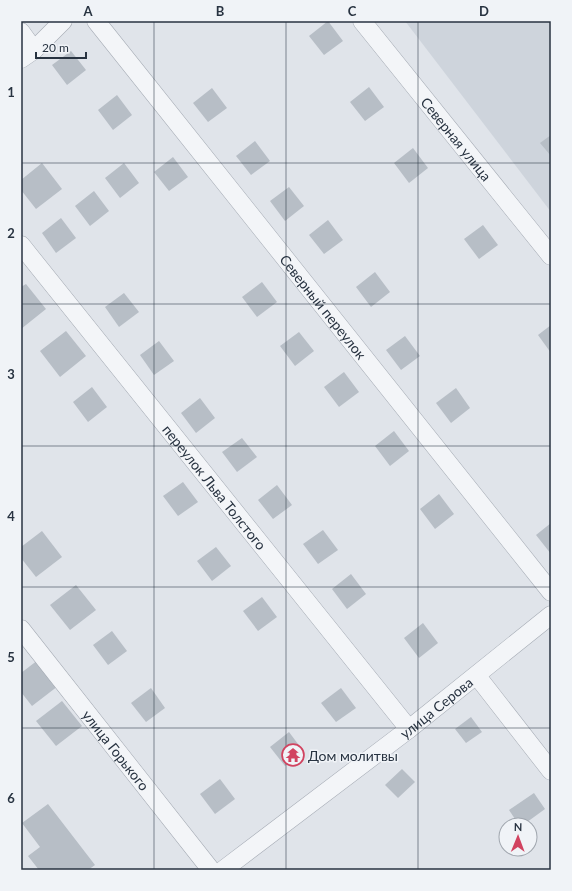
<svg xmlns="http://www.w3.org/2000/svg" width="572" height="891" font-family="Lato,sans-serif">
  <rect width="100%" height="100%" fill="#e0e4ea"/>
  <polygon fill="#ced4dc" points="405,21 551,21 551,212"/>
  <g fill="#b7bec6">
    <polygon points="328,21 343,41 324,55 309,36"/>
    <polygon points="71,51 86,70 67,85 52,65"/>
    <polygon points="369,87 384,107 365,121 350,102"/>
    <polygon points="212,88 227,108 208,122 193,103"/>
    <polygon points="117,95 132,115 113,130 98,110"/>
    <polygon points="551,135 551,156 540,143"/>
    <polygon points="255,141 270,161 251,175 236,156"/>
    <polygon points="413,148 428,168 409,183 394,163"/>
    <polygon points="173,157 188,177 169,191 154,172"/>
    <polygon points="42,163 62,189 36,209 21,190 21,180"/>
    <polygon points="124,163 139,183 120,198 105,178"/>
    <polygon points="289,187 304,206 285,221 270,201"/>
    <polygon points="94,191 109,211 90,226 75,206"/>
    <polygon points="61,218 76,238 56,253 42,233"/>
    <polygon points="328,220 343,240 324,254 309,235"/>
    <polygon points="483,225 498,245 479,259 464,239"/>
    <polygon points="375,272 390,292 371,307 356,287"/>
    <polygon points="262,282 277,302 257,317 242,297"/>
    <polygon points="26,284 46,309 21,329 21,287"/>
    <polygon points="124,293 139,312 119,327 105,307"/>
    <polygon points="551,325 551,353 538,335"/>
    <polygon points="66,331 86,356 60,377 40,351"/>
    <polygon points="299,332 314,351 295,366 280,346"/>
    <polygon points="405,336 420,356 401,370 386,350"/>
    <polygon points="159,341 174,361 154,375 140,355"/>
    <polygon points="344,372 359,392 339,407 324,387"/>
    <polygon points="92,387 107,407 88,422 73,402"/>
    <polygon points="456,388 470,408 451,423 436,403"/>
    <polygon points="200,398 215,418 196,433 181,413"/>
    <polygon points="394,431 409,451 390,466 375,446"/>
    <polygon points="242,438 257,457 237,472 222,452"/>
    <polygon points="183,482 198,502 178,516 163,496"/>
    <polygon points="277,485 292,505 273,519 258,500"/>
    <polygon points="439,494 454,514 435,529 420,509"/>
    <polygon points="551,523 551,554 536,535"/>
    <polygon points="323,530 338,550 318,564 303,544"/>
    <polygon points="42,531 62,557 36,577 21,558 21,547"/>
    <polygon points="216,547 231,566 212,581 197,561"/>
    <polygon points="351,574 366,594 347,609 332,589"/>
    <polygon points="76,585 96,610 70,630 50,605"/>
    <polygon points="262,597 277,617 258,631 243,611"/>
    <polygon points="423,623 438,643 419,658 404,638"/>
    <polygon points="112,631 127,651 108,665 93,645"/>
    <polygon points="38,660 58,686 32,706 21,692 21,673"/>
    <polygon points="151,688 165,708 146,722 131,703"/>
    <polygon points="341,688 356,708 336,722 321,703"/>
    <polygon points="62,701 82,726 56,746 36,721"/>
    <polygon points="471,717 482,732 466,743 455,729"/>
    <polygon points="289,732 304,752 285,766 270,747"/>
    <polygon points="402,769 415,782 398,798 385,785"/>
    <polygon points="220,779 235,799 215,814 200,794"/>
    <polygon points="534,793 545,809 523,825 519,825 509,810"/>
    <polygon points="48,804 95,865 88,870 39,870 28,856 40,847 22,823"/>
  </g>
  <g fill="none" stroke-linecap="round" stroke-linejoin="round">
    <g stroke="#a5abb4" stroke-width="19">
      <g id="minor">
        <path id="s1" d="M 96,21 L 551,592"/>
        <path id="s2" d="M 362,21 L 551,256"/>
        <polyline points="21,32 34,50"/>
        <polyline points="21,59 34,50 63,21"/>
        <path id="s3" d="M 21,245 L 409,729"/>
        <path id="s4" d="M 21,629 L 211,870"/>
        <polyline points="477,676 551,771"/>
        <path id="s5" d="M 223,870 L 409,729 L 551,615"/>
      </g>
    </g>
    <use href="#minor" stroke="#f3f5f8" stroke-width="18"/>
  </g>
  <path fill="none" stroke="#283341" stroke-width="1" stroke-opacity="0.55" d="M 154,21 L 154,870M 286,21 L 286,870M 418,21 L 418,870M 21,163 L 551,163M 21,304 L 551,304M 21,446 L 551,446M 21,587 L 551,587M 21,728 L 551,728"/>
  <defs>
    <g id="temple-ring" transform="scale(1.15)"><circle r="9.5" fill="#f0f3f7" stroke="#d14360" stroke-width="1.5"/><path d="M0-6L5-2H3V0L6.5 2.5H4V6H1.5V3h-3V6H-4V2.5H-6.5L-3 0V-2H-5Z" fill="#d14360"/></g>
  </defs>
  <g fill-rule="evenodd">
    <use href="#temple-ring" x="293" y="755"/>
  </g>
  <g text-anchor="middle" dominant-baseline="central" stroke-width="3" stroke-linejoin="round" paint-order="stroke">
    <g font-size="14" fill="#283341" stroke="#f0f3f7">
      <text stroke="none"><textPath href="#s2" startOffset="151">Северная улица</textPath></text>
      <text stroke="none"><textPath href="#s1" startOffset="365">Северный переулок</textPath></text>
      <text stroke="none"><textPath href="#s3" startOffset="310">переулок Льва Толстого</textPath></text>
      <text stroke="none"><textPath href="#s5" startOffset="268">улица Серова</textPath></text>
      <text stroke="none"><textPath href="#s4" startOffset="154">улица Горького</textPath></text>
    </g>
    <g font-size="14" fill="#283341" stroke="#f0f3f7" text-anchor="start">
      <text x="308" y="755">Дом молитвы</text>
    </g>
  </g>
  <rect width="572" height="891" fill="none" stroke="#f0f3f7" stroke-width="44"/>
  <g transform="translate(518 837) rotate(1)"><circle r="19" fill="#f0f3f7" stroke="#a0a6ae"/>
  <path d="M0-3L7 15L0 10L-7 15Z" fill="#d14360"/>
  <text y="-6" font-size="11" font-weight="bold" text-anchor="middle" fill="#283341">N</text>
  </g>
  <path d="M36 52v6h50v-6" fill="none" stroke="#283341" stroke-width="2"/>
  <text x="42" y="52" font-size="12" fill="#283341" stroke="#f0f3f7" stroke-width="3" paint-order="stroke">20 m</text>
  <rect x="22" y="22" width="528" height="847" fill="none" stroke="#283341" stroke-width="1.5"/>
  <g font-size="13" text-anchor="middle" font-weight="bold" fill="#283341">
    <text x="88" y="16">A</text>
    <text x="220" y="16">B</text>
    <text x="352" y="16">C</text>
    <text x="484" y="16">D</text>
    <text x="11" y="97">1</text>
    <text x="11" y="238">2</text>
    <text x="11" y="379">3</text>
    <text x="11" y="521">4</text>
    <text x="11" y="662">5</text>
    <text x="11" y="803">6</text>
  </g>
</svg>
